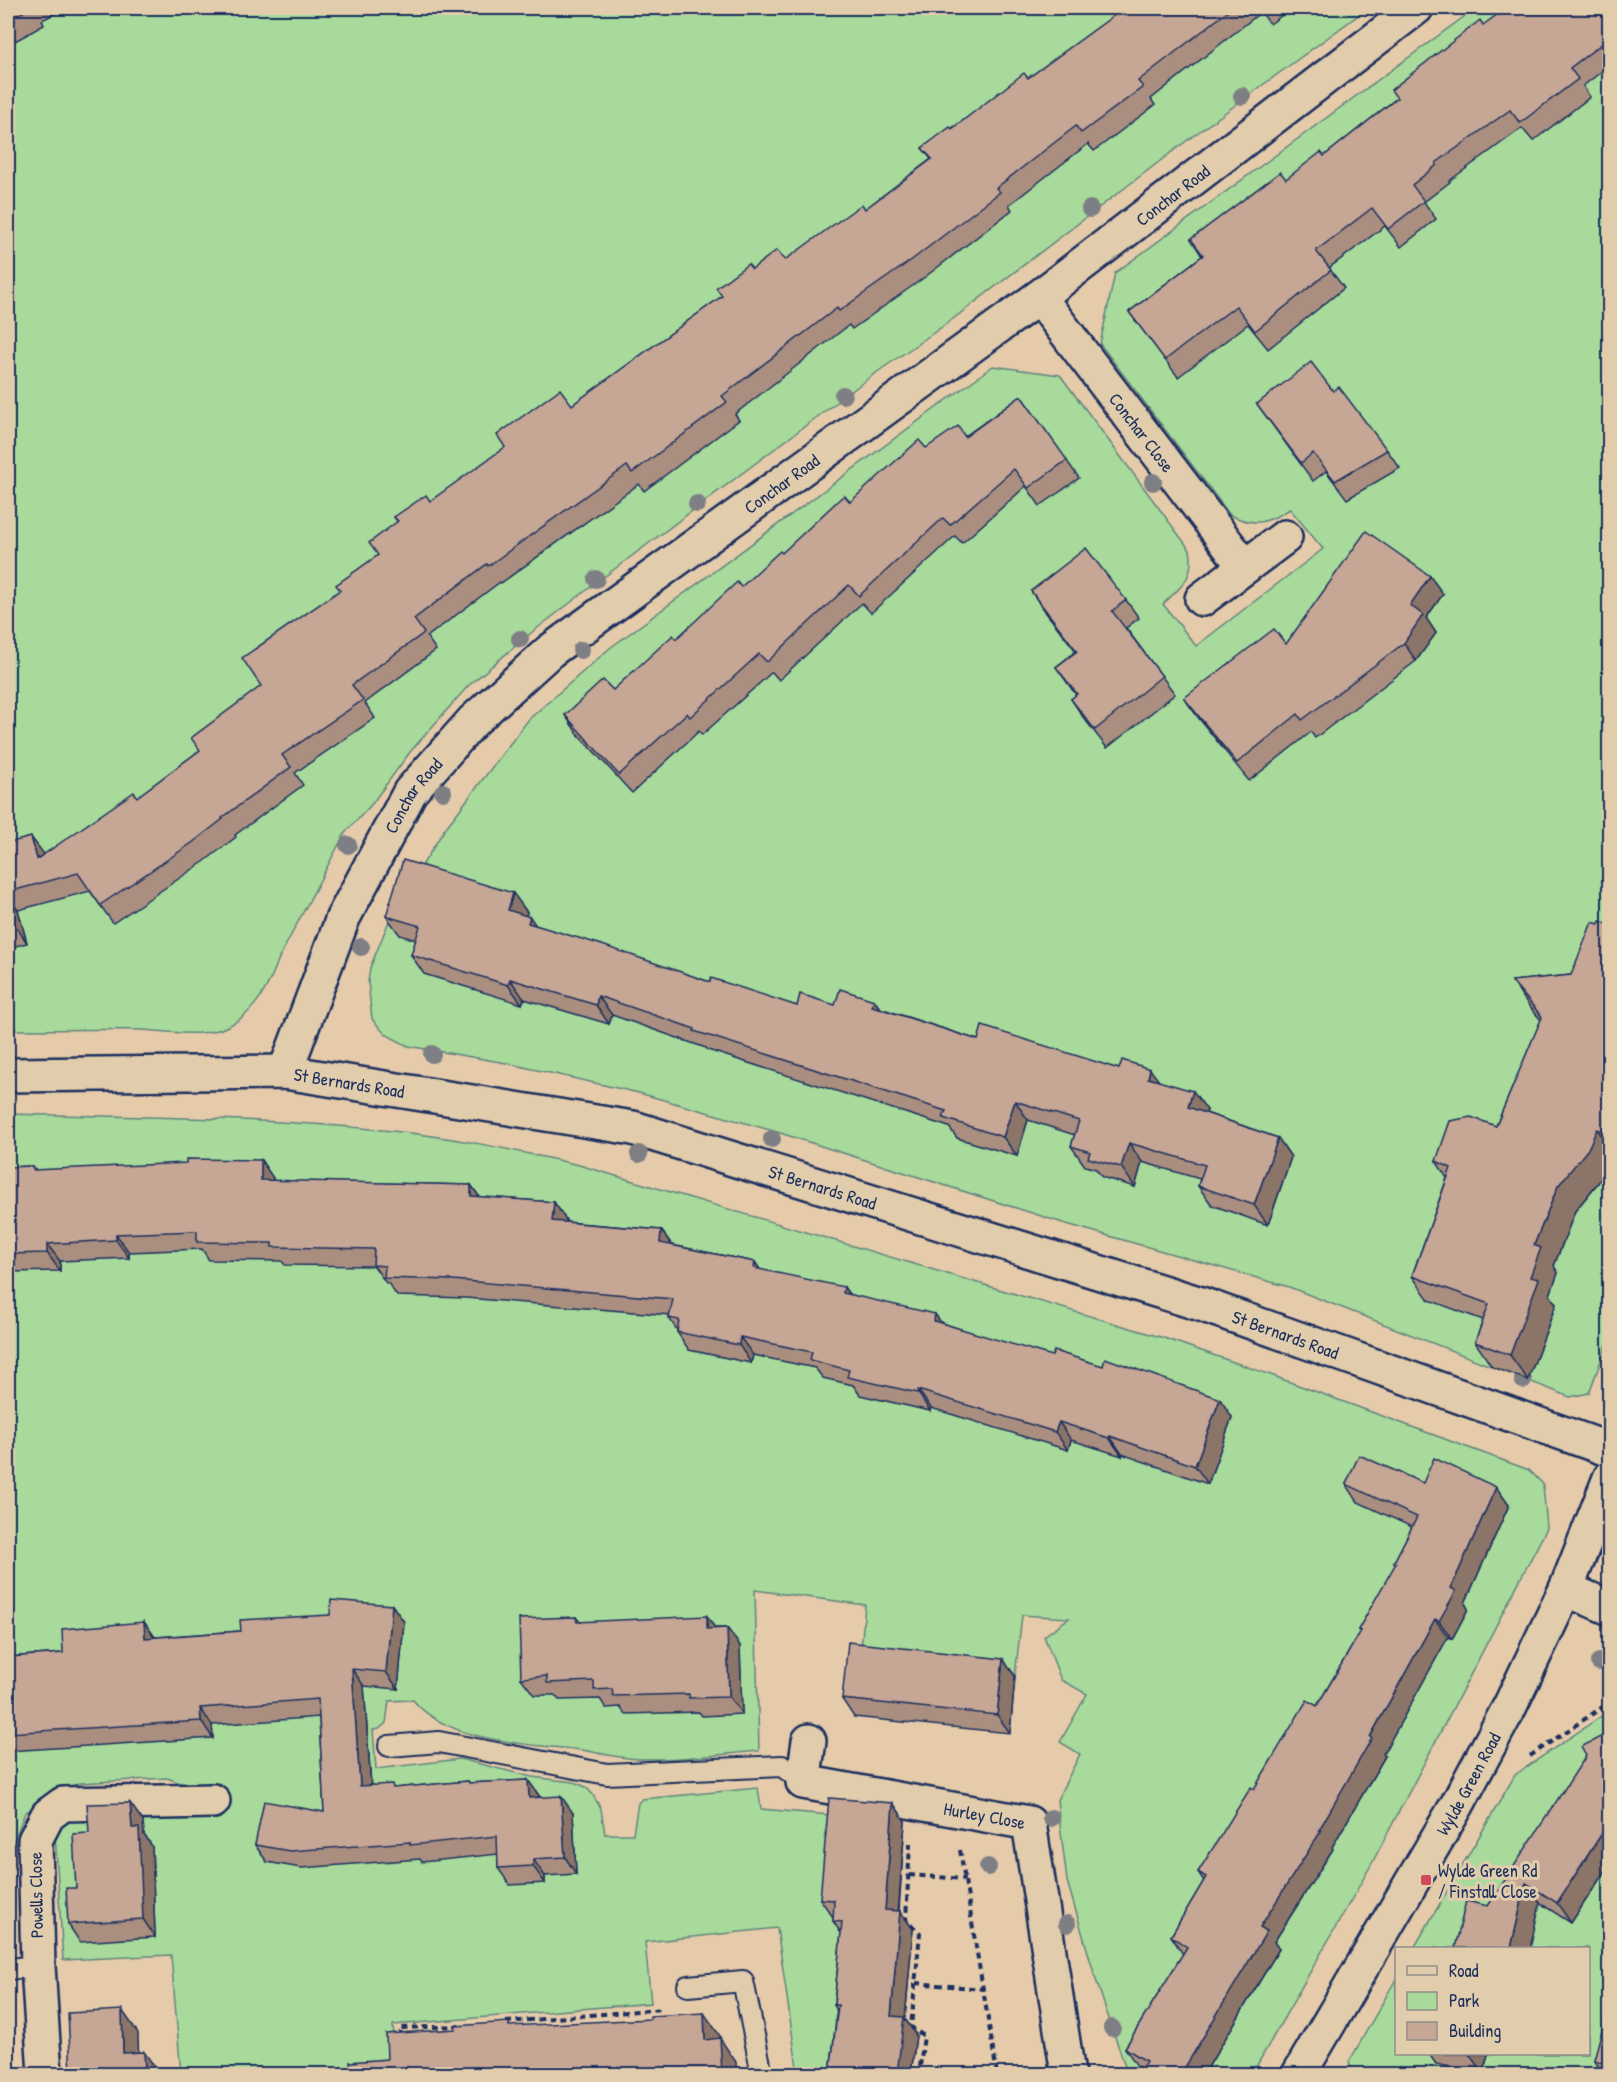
<svg xmlns="http://www.w3.org/2000/svg" width="1617" height="2082" font-family="'Patrick Hand',sans-serif">
  <rect width="100%" height="100%" fill="#e5cbaa"/>
  <filter id="ink" filterUnits="userSpaceOnUse"><feTurbulence type="fractalNoise" baseFrequency=".0167" numOctaves="2"/><feDisplacementMap in="SourceGraphic" scale="12" xChannelSelector="R" yChannelSelector="G"/><feConvolveMatrix kernelMatrix="1 2 1 2 8 2 1 2 1" color-interpolation-filters="sRGB"/></filter>
  <g filter="url(#ink)">
    <g fill="#a7da9b" stroke="#61847c" stroke-width="1.5">
      <path d="M 8,8 L 1368,8 L 1185,142 L 949,322 L 873,375 L 596,583 L 531,633 L 468,686 L 410,752 L 371,805 L 345,833 L 279,958 C 270,984 255,1014 228,1026 C 202,1039 169,1031 141,1030 C 97,1029 52,1030 8,1030 Z"/>
      <path d="M 1476,8 L 1609,8 L 1610,1336 L 1589,1393 L 1570,1397 L 1289,1287 L 1063,1223 L 777,1132 L 639,1093 L 506,1063 L 408,1046 L 385,1034 L 372,1019 L 368,982 L 370,968 L 391,916 L 444,830 L 529,719 L 610,648 L 993,366 L 1060,375 L 1190,550 C 1195,578 1181,587 1163,604 L 1196,646 L 1323,549 L 1290,509 C 1267,523 1255,527 1230,515 L 1100,344 L 1115,273 Z"/>
      <path d="M 8,1114 C 132,1117 257,1117 382,1130 C 449,1136 514,1150 579,1165 L 1164,1338 L 1268,1374 L 1529,1470 L 1543,1484 L 1547,1528 L 1370,1867 L 1252,2074 L 1128,2074 L 1127,2072 L 1097,1983 L 1067,1881 L 1057,1800 L 1080,1754 L 1060,1742 L 1087,1694 L 1061,1680 L 1044,1636 L 1069,1618 L 1022,1615 L 1015,1676 L 860,1660 L 865,1605 L 755,1590 L 759,1751 C 721,1754 682,1760 644,1759 C 623,1759 601,1753 581,1750 C 529,1744 448,1743 413,1700 L 389,1701 L 386,1723 L 379,1729 L 373,1730 L 376,1769 L 460,1759 L 532,1777 L 574,1782 L 586,1787 L 593,1795 L 601,1809 L 605,1834 L 633,1834 L 638,1803 L 642,1799 L 758,1788 L 761,1809 L 842,1816 L 847,1918 L 835,2021 L 850,2023 L 855,2074 L 798,2074 L 777,1928 L 645,1942 L 651,2003 L 393,2025 L 397,2074 L 181,2074 L 171,1955 L 63,1960 L 55,1834 L 64,1824 L 75,1819 L 182,1812 L 197,1819 L 214,1795 L 167,1778 L 81,1783 L 60,1789 L 25,1813 L 12,1845 L 8,1846 Z"/>
      <polygon points="1609,1711 1609,2074 1353,2074 1349,2062 1396,1979 1396,2054 1588,2054 1588,1948 1414,1948 1515,1775"/>
    </g>
    <g fill="none" stroke-linecap="round" stroke-linejoin="round">
      <g stroke="#1b2f5e" stroke-width="24">
        <g id="service">
          <polyline points="389,1746 439,1742 607,1774 782,1766 803,1782"/>
          <polyline points="8,1969 38,1966"/>
          <polyline points="688,1986 743,1981 762,2074"/>
        </g>
      </g>
      <g stroke="#1b2f5e" stroke-width="38">
        <g id="minor">
          <path id="s1" d="M 1039,297 L 1245,567"/>
          <polyline points="1202,599 1285,537"/>
          <path id="s2" d="M 285,1072 L 343,918 L 410,792 L 473,721 L 550,651 L 1039,297 L 1416,8"/>
          <path id="s3" d="M 8,1075 L 285,1072 L 633,1128 L 1201,1304 L 1610,1450"/>
          <polyline points="1566,1589 1610,1608"/>
          <path id="s4" d="M 809,1741 L 803,1782 L 1029,1823 L 1068,2074"/>
          <polyline points="45,2074 38,1966 35,1840 48,1815 63,1804 213,1801"/>
        </g>
      </g>
      <g stroke="#1b2f5e" stroke-width="38">
        <g id="tertiary">
          <path id="s5" d="M 1299,2074 L 1457,1805 L 1510,1706 L 1566,1589 L 1610,1478"/>
        </g>
      </g>
      <g stroke="#1b2f5e" stroke-width="4" stroke-dasharray="6 4.5" stroke-linecap="butt">
        <polyline points="1530,1756 1610,1702"/>
        <polyline points="910,1843 906,1920 920,1933 911,2027 924,2036 919,2074"/>
        <polyline points="960,1850 997,2074"/>
        <polyline points="909,1875 965,1879"/>
        <polyline points="916,1983 983,1989"/>
        <polyline points="506,2022 663,2009"/>
        <polyline points="401,2037 400,2028 459,2026"/>
      </g>
      <use href="#service" stroke="#e1ccab" stroke-width="20"/>
      <use href="#minor" stroke="#e1ccab" stroke-width="33"/>
      <use href="#tertiary" stroke="#e1ccab" stroke-width="33"/>
    </g>
    <g fill="#7e7f84">
      <circle cx="1242" cy="96" r="9"/>
      <circle cx="1090" cy="209" r="9"/>
      <circle cx="843" cy="395" r="9"/>
      <circle cx="1153" cy="482" r="9"/>
      <circle cx="697" cy="504" r="9"/>
      <circle cx="596" cy="579" r="9"/>
      <circle cx="520" cy="639" r="9"/>
      <circle cx="581" cy="650" r="9"/>
      <circle cx="443" cy="792" r="9"/>
      <circle cx="348" cy="845" r="9"/>
      <circle cx="361" cy="947" r="9"/>
      <circle cx="432" cy="1054" r="9"/>
      <circle cx="772" cy="1139" r="9"/>
      <circle cx="639" cy="1154" r="9"/>
      <circle cx="1523" cy="1380" r="9"/>
      <circle cx="1599" cy="1662" r="9"/>
      <circle cx="1051" cy="1818" r="9"/>
      <circle cx="988" cy="1867" r="9"/>
      <circle cx="1067" cy="1924" r="9"/>
      <circle cx="1112" cy="2028" r="9"/>
    </g>
    <g fill="#aa8f80" stroke="#1b2f5e" stroke-width="1.5">
      <polygon points="8,8 66,8 42,20 44,25 8,45"/>
      <polygon points="1110,8 1292,8 1270,24 1261,12 1151,99 1155,105 1094,151 1088,144 1009,205 1012,210 925,277 852,329 849,325 735,414 739,420 644,491 639,484 501,583 500,582 427,637 436,650 365,703 375,718 295,773 303,785 235,835 236,837 205,861 113,923 90,891 18,910 27,943 8,948 8,843 44,855 137,797 199,751 261,686 340,590 378,555 397,521 394,517 430,501 572,405 721,297 752,269 785,260 865,209 931,159 922,148 1028,78 1115,15"/>
      <polygon points="1610,8 1610,65 1583,86 1590,97 1533,141 1522,128 1449,181 1450,182 1424,202 1436,219 1401,247 1385,226 1329,268 1344,288 1268,349 1248,324 1178,377 1129,312 1202,256 1191,239 1324,156 1397,98 1483,25"/>
      <polygon points="1021,396 1079,478 1040,506 1026,486 962,543 955,536 871,613 862,603 779,680 772,672 702,735 699,731 632,793 577,733 565,715 613,690 676,639 741,587 782,553 850,502 926,448 965,436"/>
      <polygon points="1257,404 1387,450 1400,468 1347,499 1326,471 1313,481"/>
      <polygon points="1031,591 1126,600 1139,618 1126,628 1175,694 1107,748 1083,717 1071,699 1076,695 1056,667 1076,651 1043,609"/>
      <polygon points="1443,594 1426,618 1436,633 1416,661 1315,738 1311,732 1249,781 1197,716 1184,698 1286,644"/>
      <polygon points="527,912 526,916 535,925 710,982 797,1006 835,1005 874,1000 880,1008 978,1040 1119,1069 1158,1081 1207,1110 1206,1113 1278,1138 1291,1157 1268,1225 1212,1205 1198,1186 1200,1179 1142,1162 1135,1187 1102,1177 1096,1169 1085,1166 1071,1146 1075,1135 1028,1120 1017,1156 957,1138 949,1127 708,1050 706,1048 612,1015 609,1024 524,999 522,1004 424,974 411,955 416,940 400,935 386,916"/>
      <polygon points="1599,924 1610,925 1610,1165 1605,1174 1575,1211 1554,1266 1558,1273 1550,1295 1556,1304 1528,1380 1492,1367 1475,1342 1483,1320 1429,1300 1412,1276 1447,1178 1436,1161 1496,1126 1541,1020 1529,1006 1512,981 1571,975"/>
      <polygon points="32,1166 35,1170 273,1178 273,1181 471,1185 479,1197 554,1202 566,1220 566,1222 661,1230 672,1245 755,1262 760,1270 849,1294 942,1323 1232,1417 1208,1484 1122,1454 1122,1456 1071,1440 1068,1450 931,1408 930,1411 860,1395 853,1385 823,1378 815,1368 753,1355 751,1363 689,1350 677,1332 677,1330 669,1318 670,1315 466,1298 397,1296 388,1283 386,1283 374,1266 285,1265 282,1261 209,1260 202,1249 129,1252 129,1258 60,1261 60,1271 8,1272 8,1167"/>
      <polygon points="1423,1483 1496,1487 1509,1505 1465,1603 1468,1609 1452,1639 1448,1637 1383,1754 1385,1756 1332,1847 1333,1849 1274,1942 1279,1949 1204,2074 1138,2074 1141,2068 1137,2066 1125,2048 1183,1954 1171,1936 1204,1881 1198,1872 1254,1789 1317,1706 1360,1633 1358,1630 1396,1564 1394,1562 1412,1527 1358,1502 1346,1484"/>
      <polygon points="392,1605 404,1622 398,1689 364,1686 371,1785 395,1788 468,1781 470,1783 528,1780 540,1797 573,1813 576,1874 545,1876 545,1883 510,1885 498,1868 498,1854 422,1862 420,1859 301,1868 267,1862 255,1845 324,1812 319,1717 212,1725 213,1738 8,1751 8,1657 63,1653 144,1622 155,1637 241,1631 330,1615"/>
      <polygon points="576,1617 580,1622 715,1628 727,1628 740,1646 742,1714 702,1716 699,1712 625,1714 620,1707 606,1708 600,1699 559,1700 555,1695 534,1695 521,1678"/>
      <polygon points="1003,1659 1015,1676 1010,1733 854,1717 842,1699"/>
      <polygon points="1610,1733 1610,1863 1571,1923 1540,1903 1488,1906"/>
      <polygon points="893,1803 905,1821 899,1911 900,1911 913,1929 905,2019 916,2035 911,2074 830,2074 837,2010 834,2005 841,1933 833,1921 833,1917 820,1899"/>
      <polygon points="143,1821 144,1835 152,1846 155,1937 80,1942 68,1924 89,1833"/>
      <polygon points="1610,2012 1610,2074 1604,2074 1594,2060"/>
      <polygon points="1429,2054 1488,2054 1483,2074 1436,2064"/>
    </g>
    <g fill="#8b7468" stroke="#1b2f5e" stroke-width="1.5">
      <polygon points="1430,576 1443,594 1426,618 1436,633 1416,661 1404,643 1410,605"/>
      <polygon points="31,837 44,854 37,859"/>
      <polygon points="513,893 527,912 522,930 508,910"/>
      <polygon points="8,896 18,910 27,943 15,925 8,900"/>
      <polygon points="530,917 543,936 528,923"/>
      <polygon points="510,979 524,999 522,1004 508,985"/>
      <polygon points="598,996 612,1015 609,1024 596,1005"/>
      <polygon points="874,1000 887,1019 872,1006"/>
      <polygon points="1150,1069 1164,1088 1148,1078"/>
      <polygon points="1193,1091 1207,1110 1202,1126 1188,1107"/>
      <polygon points="1015,1101 1028,1120 1017,1156 1003,1137"/>
      <polygon points="1610,1115 1610,1141 1603,1131"/>
      <polygon points="1597,1129 1610,1147 1610,1165 1605,1174 1575,1211 1554,1266 1558,1273 1550,1295 1556,1304 1528,1380 1510,1355 1530,1277 1534,1245 1558,1186"/>
      <polygon points="1278,1138 1291,1157 1268,1225 1254,1205"/>
      <polygon points="1129,1143 1142,1162 1135,1187 1121,1167"/>
      <polygon points="261,1160 273,1178 273,1198 261,1180"/>
      <polygon points="471,1185 484,1203 471,1196"/>
      <polygon points="554,1202 566,1220 565,1239 552,1221"/>
      <polygon points="661,1230 674,1248 660,1243"/>
      <polygon points="116,1234 129,1252 129,1258 116,1240"/>
      <polygon points="47,1244 60,1261 60,1271 47,1253"/>
      <polygon points="755,1262 767,1280 754,1268"/>
      <polygon points="844,1287 857,1305 843,1293"/>
      <polygon points="935,1314 948,1332 934,1321"/>
      <polygon points="740,1337 753,1355 751,1363 739,1345"/>
      <polygon points="918,1390 931,1408 930,1411 918,1393"/>
      <polygon points="1220,1399 1232,1417 1208,1484 1195,1466"/>
      <polygon points="1059,1422 1071,1440 1068,1450 1055,1432"/>
      <polygon points="1110,1436 1122,1454 1122,1456 1109,1438"/>
      <polygon points="1496,1487 1509,1505 1465,1603 1468,1609 1452,1639 1439,1621 1451,1588"/>
      <polygon points="392,1605 404,1622 398,1689 386,1672"/>
      <polygon points="707,1616 719,1634 707,1629"/>
      <polygon points="1435,1619 1448,1637 1383,1754 1385,1756 1332,1847 1333,1849 1274,1942 1279,1949 1204,2074 1181,2074 1260,1927 1319,1830"/>
      <polygon points="144,1622 156,1639 145,1638"/>
      <polygon points="727,1628 740,1646 742,1714 729,1697"/>
      <polygon points="1003,1659 1015,1676 1010,1733 997,1715"/>
      <polygon points="352,1669 364,1686 372,1803 360,1786"/>
      <polygon points="200,1708 212,1725 213,1738 201,1721"/>
      <polygon points="528,1780 540,1797 529,1798"/>
      <polygon points="561,1796 573,1813 576,1874 565,1857"/>
      <polygon points="130,1803 143,1821 144,1835 152,1846 155,1937 143,1919 132,1828"/>
      <polygon points="893,1803 905,1821 897,1928 885,1910"/>
      <polygon points="1610,1821 1610,1863 1571,1923 1557,1903"/>
      <polygon points="533,1859 545,1876 545,1883 533,1866"/>
      <polygon points="1526,1883 1540,1903 1530,1948 1511,1948"/>
      <polygon points="900,1911 913,1929 905,2019 916,2035 911,2074 897,2074 891,2016"/>
      <polygon points="122,2010 138,2033 139,2074 123,2053"/>
      <polygon points="704,2013 720,2036 721,2040 736,2062 737,2074 722,2074 705,2040"/>
      <polygon points="144,2052 160,2074 145,2074"/>
      <polygon points="1469,2054 1488,2054 1483,2074"/>
    </g>
    <g fill="#c6a695" stroke="#1b2f5e" stroke-width="1.5">
      <polygon points="8,8 30,8 8,20"/>
      <polygon points="1110,8 1232,8 1138,81 1143,87 1081,133 1076,126 996,188 1000,192 913,259 839,311 837,308 722,396 727,402 632,473 627,466 488,566 487,564 414,619 424,633 352,685 363,700 282,755 291,767 222,818 223,819 192,843 100,905 78,873 8,892 8,843 31,837 37,859 134,792 137,797 200,750 191,738 261,686 242,658 340,590 336,585 378,555 369,543 398,521 394,517 426,495 430,501 505,447 497,435 560,389 572,405 722,296 716,288 748,264 752,269 777,250 785,260 862,204 865,209 932,159 922,148 950,127 952,129 1024,73 1028,78 1116,14"/>
      <polygon points="1506,8 1610,8 1610,30 1604,34 1608,39 1570,68 1578,79 1520,123 1510,110 1436,163 1437,165 1412,185 1424,201 1388,229 1372,208 1316,251 1331,270 1255,331 1236,306 1165,360 1129,312 1203,255 1191,239 1280,172 1286,179 1321,152 1324,156 1397,98 1391,90 1480,20 1483,25"/>
      <polygon points="1311,362 1333,391 1339,387 1387,450 1335,481 1313,453 1301,463 1257,404"/>
      <polygon points="1021,396 1067,460 1028,488 1014,469 950,525 943,518 859,596 849,585 767,662 759,654 690,717 687,713 619,775 565,715 603,680 613,690 673,635 676,639 737,582 741,587 780,551 782,553 844,495 850,502 919,440 926,448 958,426 965,437"/>
      <polygon points="1366,531 1430,576 1410,605 1423,615 1404,643 1302,720 1298,714 1237,763 1184,698 1274,629 1286,644"/>
      <polygon points="1086,548 1126,600 1112,611 1162,676 1095,730 1071,699 1077,694 1056,667 1077,651 1031,591"/>
      <polygon points="403,860 513,893 508,910 530,917 528,923 599,944 710,982 711,978 797,1006 800,994 835,1005 840,989 874,1000 872,1006 978,1040 982,1026 1119,1069 1122,1060 1150,1069 1148,1078 1193,1091 1188,1107 1278,1138 1254,1205 1198,1186 1205,1165 1129,1143 1121,1167 1088,1158 1090,1152 1071,1146 1079,1121 1015,1101 1003,1137 943,1118 946,1111 694,1031 695,1029 598,996 596,1005 510,979 508,985 411,955 420,926 386,916"/>
      <polygon points="8,900 15,925 8,927"/>
      <polygon points="1600,921 1610,925 1610,1115 1603,1131 1597,1129 1588,1149 1558,1186 1534,1245 1541,1248 1530,1277 1539,1279 1510,1355 1475,1342 1489,1304 1412,1276 1451,1168 1436,1161 1450,1121 1471,1117 1496,1126 1542,1017 1512,981 1571,975 1592,922 1599,924"/>
      <polygon points="186,1159 261,1160 261,1180 471,1185 471,1196 554,1202 552,1221 661,1230 660,1243 755,1262 754,1268 844,1287 843,1293 935,1314 934,1321 1052,1356 1054,1351 1103,1366 1105,1358 1220,1399 1195,1466 1110,1436 1109,1438 1059,1422 1055,1432 918,1390 918,1393 847,1377 849,1370 810,1360 812,1352 740,1337 739,1345 677,1332 679,1320 669,1318 673,1299 453,1280 384,1278 385,1266 373,1265 374,1249 272,1247 272,1243 197,1242 197,1231 116,1234 116,1240 47,1244 47,1253 8,1254 8,1167 32,1166 33,1170 186,1163"/>
      <polygon points="1359,1455 1423,1483 1434,1458 1496,1487 1451,1588 1456,1591 1439,1621 1435,1619 1370,1737 1372,1738 1319,1830 1321,1831 1260,1927 1267,1931 1181,2074 1138,2074 1146,2061 1125,2048 1187,1947 1171,1936 1206,1877 1198,1872 1251,1787 1254,1789 1307,1700 1317,1706 1361,1631 1358,1630 1396,1563 1394,1562 1417,1517 1346,1484"/>
      <polygon points="331,1600 392,1605 386,1672 352,1669 360,1786 392,1784 393,1788 468,1781 469,1783 528,1780 529,1798 561,1796 565,1857 533,1859 533,1866 498,1868 497,1836 410,1845 410,1842 290,1851 255,1845 264,1801 324,1812 318,1699 200,1708 201,1721 8,1733 8,1657 63,1653 62,1629 144,1622 145,1638 241,1631 240,1620 330,1615"/>
      <polygon points="707,1616 707,1629 727,1628 729,1697 689,1698 689,1694 613,1696 612,1689 594,1690 594,1681 547,1683 547,1676 521,1678 519,1619 576,1617 577,1622"/>
      <polygon points="848,1642 1003,1659 997,1715 842,1699"/>
      <polygon points="1608,1733 1610,1733 1610,1821 1557,1903 1526,1883 1511,1948 1455,1948 1466,1901 1488,1906 1586,1756 1581,1747"/>
      <polygon points="829,1798 893,1803 885,1910 900,1911 891,2016 904,2017 897,2074 830,2074 838,2005 834,2005 842,1922 833,1921 834,1900 820,1899"/>
      <polygon points="130,1803 132,1828 139,1828 143,1919 68,1924 66,1888 76,1888 73,1834 89,1833 87,1804"/>
      <polygon points="122,2010 123,2053 144,2052 145,2074 71,2074 68,2013"/>
      <polygon points="1607,2011 1610,2012 1610,2064 1594,2060"/>
      <polygon points="704,2013 705,2040 720,2038 722,2074 351,2074 350,2062 387,2059 386,2034 455,2029 455,2026 509,2022 509,2026 650,2019 650,2016"/>
    </g>
  </g>
  <rect fill="#d1495b" stroke="#e1ccab" stroke-width="2" x="1420" y="1874" width="12" height="12" rx="3"/>
  <g text-anchor="middle" dominant-baseline="central" stroke-width="6" stroke-linejoin="round" paint-order="stroke">
    <g font-size="18" fill="#1b2f5e" stroke="#e1ccab">
      <text stroke="none"><textPath href="#s2" startOffset="1278">Conchar Road</textPath></text>
      <text stroke="none"><textPath href="#s1" startOffset="170">Conchar Close</textPath></text>
      <text stroke="none"><textPath href="#s2" startOffset="792">Conchar Road</textPath></text>
      <text stroke="none"><textPath href="#s2" startOffset="306">Conchar Road</textPath></text>
      <text stroke="none"><textPath href="#s3" startOffset="342">St Bernards Road</textPath></text>
      <text stroke="none"><textPath href="#s3" startOffset="828">St Bernards Road</textPath></text>
      <text stroke="none"><textPath href="#s3" startOffset="1314">St Bernards Road</textPath></text>
      <text stroke="none"><textPath href="#s5" startOffset="336">Wylde Green Road</textPath></text>
      <text stroke="none"><textPath href="#s4" startOffset="226">Hurley Close</textPath></text>
      <text transform="translate(36 1895) rotate(-91)">Powells Close</text>
    </g>
    <g font-size="18" fill="#1b2f5e" stroke="#e1ccab" text-anchor="start">
      <text x="1438" y="1870">Wylde Green Rd<tspan x="1438" dy="21">/ Finstall Close</tspan></text>
    </g>
  </g>
  <rect width="1617" height="2082" fill="none" stroke="#e1ccab" stroke-width="30"/>
  <rect x="15" y="15" width="1587" height="2052" fill="none" stroke="#1b2f5e" stroke-width="2" filter="url(#ink)"/>
  <rect x="1395" y="1947" width="195" height="108" fill="#e1ccab" stroke="#928d8c" stroke-width="1.5"/>
  <rect x="1407" y="1966" width="30" height="9" fill="#e1ccab" stroke="#928d8c" stroke-width="1.5"/>
  <text x="1449" y="1977" font-size="18" fill="#1b2f5e">Road</text>
  <rect x="1407" y="1992" width="30" height="18" fill="#a7da9b" stroke="#928d8c" stroke-width="1.5"/>
  <text x="1449" y="2007" font-size="18" fill="#1b2f5e">Park</text>
  <rect x="1407" y="2022" width="30" height="18" fill="#c6a695" stroke="#928d8c" stroke-width="1.5"/>
  <text x="1449" y="2037" font-size="18" fill="#1b2f5e">Building</text>
</svg>
